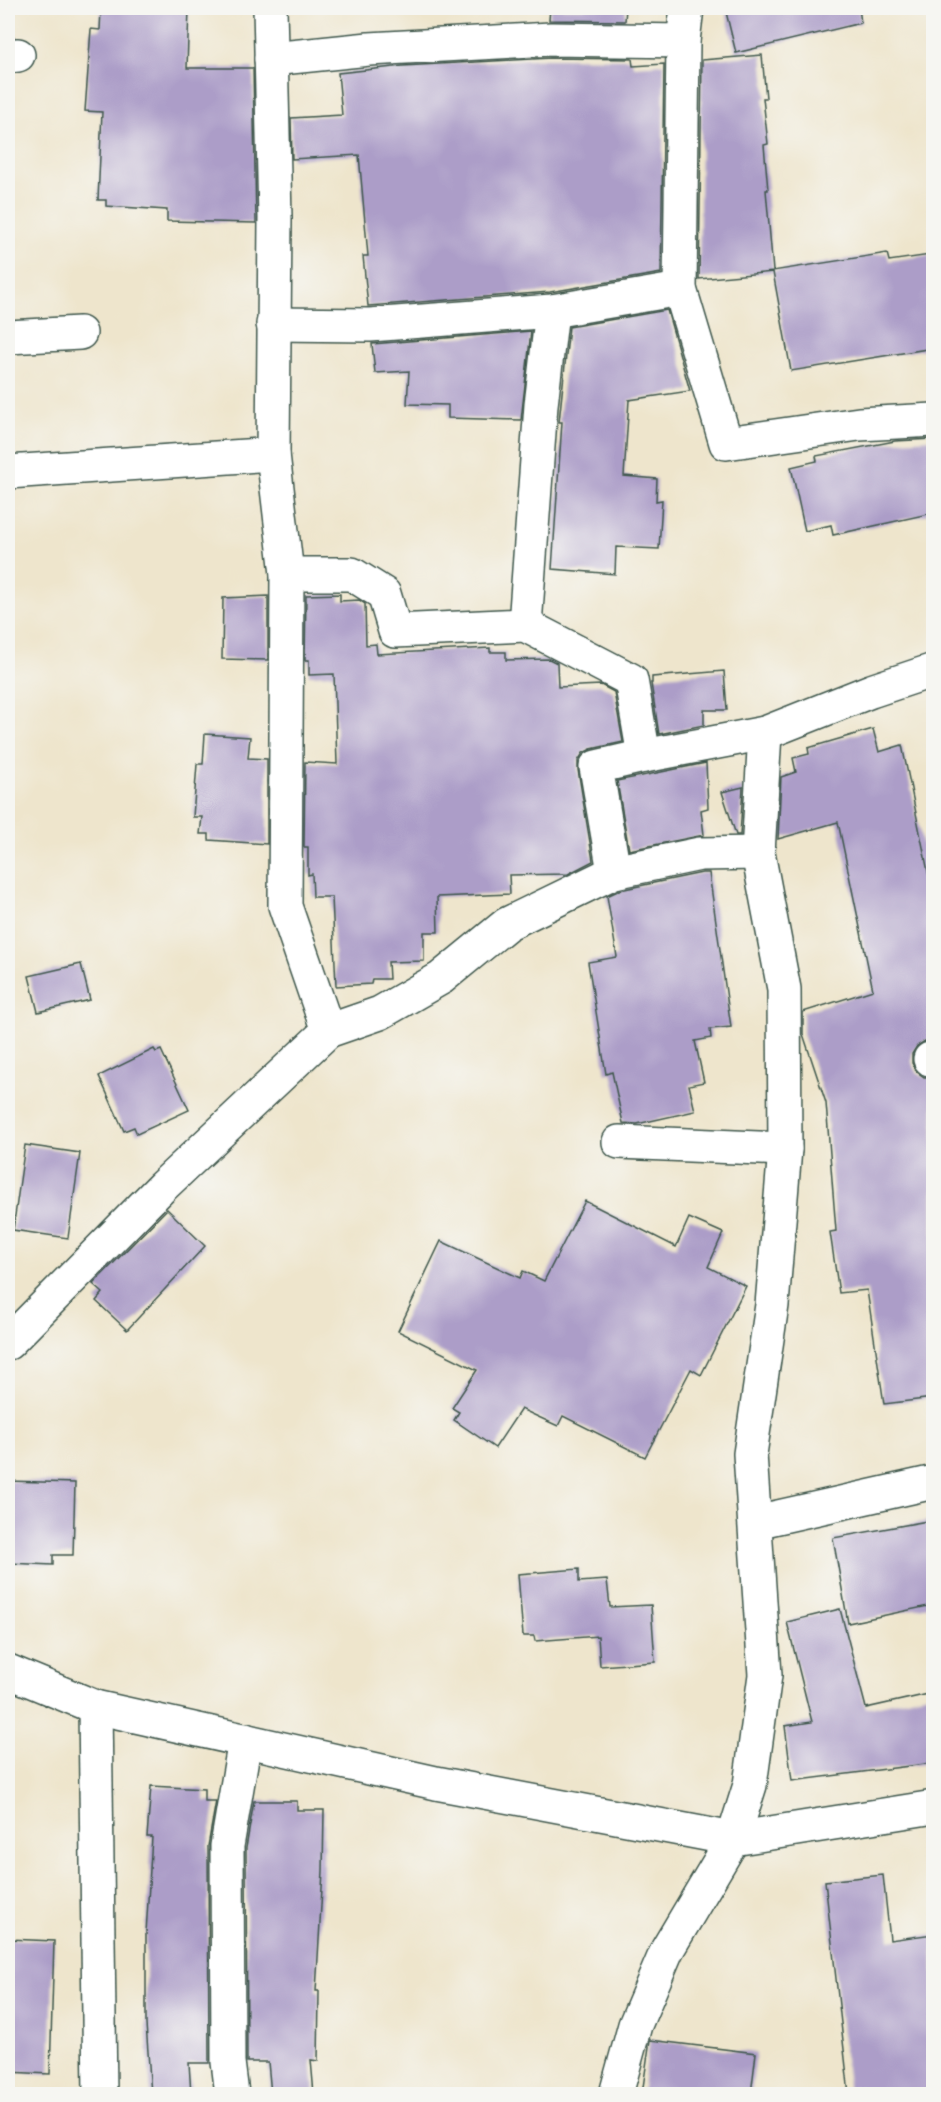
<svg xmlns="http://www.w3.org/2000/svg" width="941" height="2102" font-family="Itim,sans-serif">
  <rect width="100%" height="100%" fill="#f6f6f2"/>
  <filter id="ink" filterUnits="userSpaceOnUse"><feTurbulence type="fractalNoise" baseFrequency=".0167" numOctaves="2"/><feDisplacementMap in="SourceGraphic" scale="12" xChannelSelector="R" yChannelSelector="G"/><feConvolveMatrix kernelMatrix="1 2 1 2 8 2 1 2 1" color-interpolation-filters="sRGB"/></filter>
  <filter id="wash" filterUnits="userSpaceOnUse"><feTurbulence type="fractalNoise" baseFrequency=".008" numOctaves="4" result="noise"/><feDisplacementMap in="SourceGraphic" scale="24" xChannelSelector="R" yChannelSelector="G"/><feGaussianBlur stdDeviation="1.35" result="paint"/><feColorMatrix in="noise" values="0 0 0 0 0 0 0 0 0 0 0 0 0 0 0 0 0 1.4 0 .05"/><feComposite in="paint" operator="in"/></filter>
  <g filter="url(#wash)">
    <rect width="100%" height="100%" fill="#eee5cc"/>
    <g id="blocks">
      <g fill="#ac9dc8">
        <polygon points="113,8 189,8 187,68 253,68 256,223 167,221 167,210 106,206 106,200 98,200 102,112 85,111 91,29 100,30 101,10 112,10"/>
        <polygon points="550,8 626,8 625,21 549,20"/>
        <polygon points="725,8 859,8 861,23 736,53"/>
        <polygon points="762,55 766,98 763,98 768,144 764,145 768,190 766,190 773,271 887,253 889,261 930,255 933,275 933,348 791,371 773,272 699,279 702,60"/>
        <polygon points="551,58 632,59 633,66 664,64 661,273 550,292 368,306 363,256 368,256 359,155 292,159 291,118 342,115 338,73 403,66"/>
        <polygon points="667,310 690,391 629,400 624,476 657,479 656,501 662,500 659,549 616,547 615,574 552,569 562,422 559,422 569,327"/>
        <polygon points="531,331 521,420 448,418 448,405 407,404 409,371 375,373 372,344"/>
        <polygon points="933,439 933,513 833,535 831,525 805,531 791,467 817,461 816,456 895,441"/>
        <polygon points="340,594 340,601 359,600 365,604 366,645 376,644 377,654 490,648 490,652 506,652 506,660 549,659 557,663 558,687 601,685 614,692 623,742 591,749 583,753 578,761 578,770 593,861 568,874 509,875 510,894 437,897 438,932 424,932 424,961 388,962 389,979 372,979 371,984 336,986 332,897 313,897 312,874 308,875 308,847 304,847 305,762 337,764 334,674 309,675 309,660 305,660 306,595"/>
        <polygon points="268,596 268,660 222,659 223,598"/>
        <polygon points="724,671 727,710 704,710 704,725 659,734 651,683 652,683 652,677"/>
        <polygon points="873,729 879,752 902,745 933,896 933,1040 925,1041 917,1046 912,1054 912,1063 917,1072 924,1077 933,1077 933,1398 884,1404 867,1290 839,1293 830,1232 836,1231 826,1103 803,1034 803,1012 873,990 838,822 778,839 781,777 796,772 793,758 809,754 808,748"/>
        <polygon points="205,734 250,737 248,758 267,759 267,844 209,840 209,834 200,834 202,817 193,817 197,764 203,764"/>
        <polygon points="706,763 708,808 701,810 704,835 629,850 617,781"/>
        <polygon points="743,787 740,835 736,835 722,792"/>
        <polygon points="702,873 709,873 731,1027 710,1029 711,1038 695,1041 704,1082 689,1085 695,1111 637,1124 623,1123 612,1072 606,1074 588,962 617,957 607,896 620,890"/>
        <polygon points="81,964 90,1000 38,1012 29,976"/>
        <polygon points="154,1049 156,1052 161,1050 189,1110 137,1134 134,1127 124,1131 99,1076"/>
        <polygon points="25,1145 80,1153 68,1238 13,1230"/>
        <polygon points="585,1201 676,1247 689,1218 723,1233 708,1267 746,1286 701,1375 691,1369 645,1457 563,1416 558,1426 521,1409 495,1448 454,1420 459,1412 452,1408 477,1370 398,1331 441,1241 520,1278 523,1271 544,1281"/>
        <polygon points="167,1209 205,1246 127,1330 96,1301 103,1293 93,1284"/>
        <polygon points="8,1481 75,1483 73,1555 53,1555 53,1565 8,1563"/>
        <polygon points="933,1520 933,1605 848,1623 833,1538"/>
        <polygon points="579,1569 579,1582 607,1580 610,1607 651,1605 655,1662 600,1666 598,1636 535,1641 534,1636 523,1636 518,1574"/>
        <polygon points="840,1609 866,1708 933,1693 933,1763 792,1781 785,1726 812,1722 787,1622"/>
        <polygon points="151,1786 204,1789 204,1801 216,1801 208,1846 209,2063 189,2063 191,2094 151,2094 146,2024 146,1933 152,1837 147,1837"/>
        <polygon points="254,1801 297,1801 297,1810 324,1810 323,1871 316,1991 319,1991 318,2061 311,2060 314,2094 271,2094 268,2062 247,2062 246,1848"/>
        <polygon points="883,1875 890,1940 933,1934 933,2094 849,2094 825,1881"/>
        <polygon points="8,1939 54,1941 50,2074 8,2072"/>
        <polygon points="650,2040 756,2053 751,2094 642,2094"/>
      </g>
    </g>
  </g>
  <g filter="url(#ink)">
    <use href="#blocks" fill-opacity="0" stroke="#3e564b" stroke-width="1.5"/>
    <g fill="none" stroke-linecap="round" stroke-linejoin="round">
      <g stroke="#3e564b" stroke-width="36">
        <g id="minor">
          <polyline points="270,8 275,218 273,454 287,574 285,906 328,1031"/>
          <polyline points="687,8 683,41 680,289 726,443 859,424 934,420"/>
          <polyline points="8,56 18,55"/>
          <polyline points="271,59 369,49 551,39 683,41"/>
          <polyline points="273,324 370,325 552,311 680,289"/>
          <polyline points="8,337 80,333"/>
          <polyline points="8,472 273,454"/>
          <polyline points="287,574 352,574 384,594 395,631 525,625 631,680 644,756"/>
          <polyline points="525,625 541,405 552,311"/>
          <polyline points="614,872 596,767 644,756 765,733"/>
          <polyline points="930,1059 934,1058"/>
          <polyline points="619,1142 785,1149"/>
          <polyline points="8,1343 162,1187 328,1031 380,1013 441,978 507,924 614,872 700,854 758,853"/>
          <polyline points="756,1522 934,1482"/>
          <polyline points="232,2094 228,2062 227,1846 245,1740"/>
          <polyline points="616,2094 635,2025 667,1950 733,1839 750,1785 765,1675 750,1454 772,1305 785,1149 784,989 758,853 765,733 871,691 934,670"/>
        </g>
      </g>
      <g stroke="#3e564b" stroke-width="36">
        <g id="tertiary">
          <polyline points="8,1671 95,1707 436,1783 733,1839 934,1807"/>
          <polyline points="95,1707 100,2094"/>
        </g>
      </g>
      <use href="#minor" stroke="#fff" stroke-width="33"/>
      <use href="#tertiary" stroke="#fff" stroke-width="33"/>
    </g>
  </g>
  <rect width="941" height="2102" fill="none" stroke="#f6f6f2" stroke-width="30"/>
</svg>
